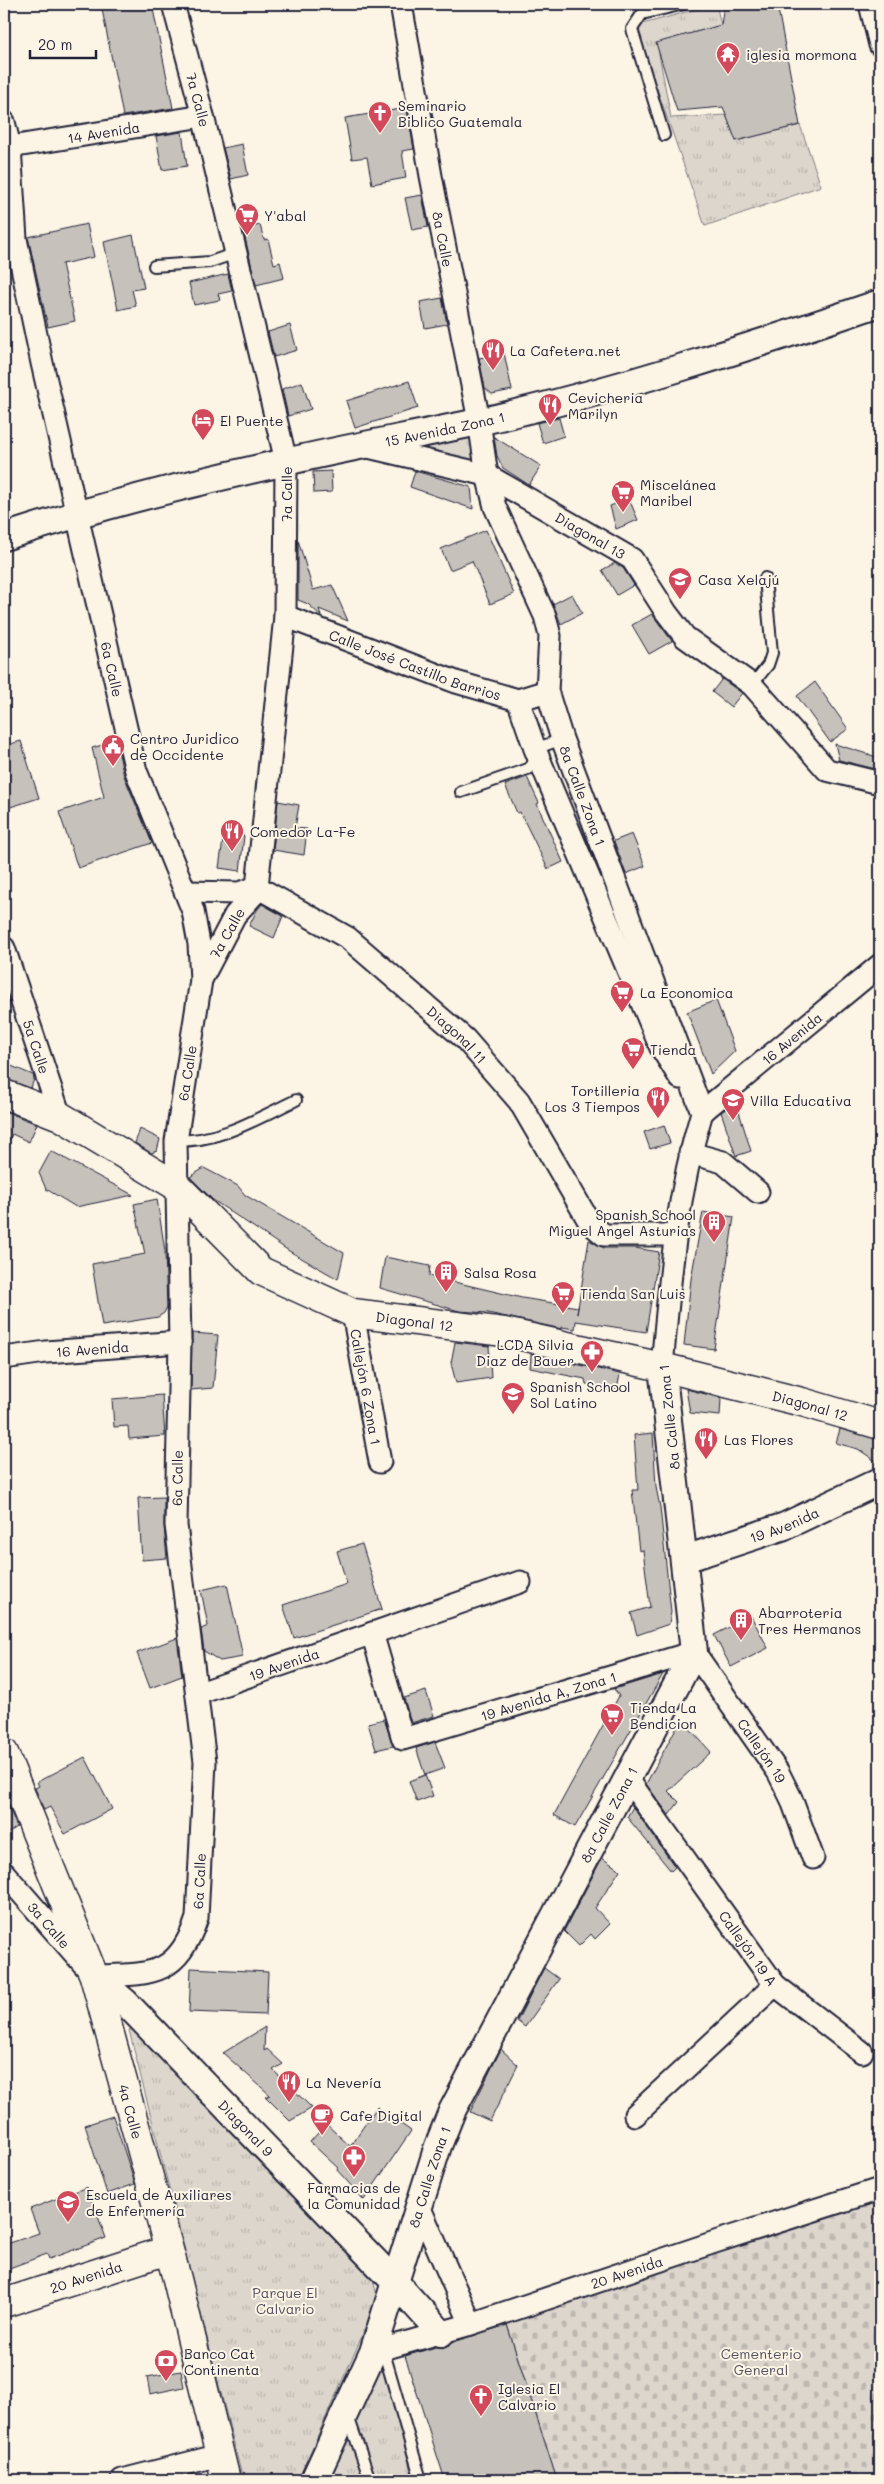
<svg xmlns="http://www.w3.org/2000/svg" width="884" height="2484" font-family="Mali,sans-serif">
  <defs>
    <pattern id="cemetery-stones" width="16" height="16" patternUnits="userSpaceOnUse" patternTransform="scale(1.25)"><rect width="16" height="16" fill="#dcd6cc"/><path d="M2 7V4a2 2 0 0 1 4 0v3zM10 15v-3a2 2 0 0 1 4 0v3z" fill="#bcb7b0"/></pattern>
    <pattern id="park-tufts" width="24" height="20" patternUnits="userSpaceOnUse" patternTransform="scale(1.25)"><rect width="24" height="20" fill="#dcd6cc"/><path d="M3 7l-1-3M5 7V3M7 7l1-3M15 17l-1-3M17 17v-4M19 17l1-3" fill="none" stroke="#bcb7b0"/></pattern>
  </defs>
  <rect width="100%" height="100%" fill="#fcf5e5"/>
  <filter id="ink" filterUnits="userSpaceOnUse"><feTurbulence type="fractalNoise" baseFrequency=".02" numOctaves="2"/><feDisplacementMap in="SourceGraphic" scale="10" xChannelSelector="R" yChannelSelector="G"/><feConvolveMatrix kernelMatrix="1 2 1 2 8 2 1 2 1" color-interpolation-filters="sRGB"/></filter>
  <g filter="url(#ink)">
    <polygon fill="url(#cemetery-stones)" stroke="#7f7c84" points="880,2196 880,2480 557,2480 506,2321"/>
    <g fill="url(#park-tufts)" stroke="#7f7c84">
      <polygon points="716,4 721,25 657,43 671,118 726,115 736,141 800,125 821,186 705,226 635,26"/>
      <polygon points="473,431 479,467 413,450"/>
      <polygon points="140,2020 370,2266 378,2300 298,2480 243,2480 129,2030"/>
      <polygon points="383,2355 413,2480 314,2480"/>
    </g>
    <g fill="#c6c1bb" stroke="#22223b">
      <polygon points="101,4 152,4 173,108 123,116"/>
      <polygon points="724,4 777,4 800,125 736,141 723,107 677,111 656,43 721,25"/>
      <polygon points="407,108 414,149 402,151 406,178 372,184 367,157 352,159 345,118"/>
      <polygon points="182,132 187,166 162,170 156,136"/>
      <polygon points="242,144 248,175 231,179 223,148"/>
      <polygon points="422,195 428,227 412,230 405,198"/>
      <polygon points="87,224 94,257 62,264 75,321 48,327 28,237"/>
      <polygon points="260,225 264,240 268,239 274,264 280,262 284,278 256,285 243,229"/>
      <polygon points="133,235 144,288 132,290 136,306 118,310 104,242"/>
      <polygon points="228,274 232,291 218,294 220,300 194,305 189,283"/>
      <polygon points="442,298 447,324 425,328 420,302"/>
      <polygon points="290,325 297,350 274,357 268,332"/>
      <polygon points="504,353 512,390 492,394 485,388 479,358"/>
      <polygon points="409,381 418,408 355,428 346,401"/>
      <polygon points="302,382 311,409 288,416 282,389"/>
      <polygon points="559,418 564,436 543,443 537,423"/>
      <polygon points="494,437 541,466 529,485 503,468 497,456"/>
      <polygon points="331,471 332,492 314,493 313,472"/>
      <polygon points="415,471 471,487 473,509 410,487"/>
      <polygon points="629,499 638,520 616,529 610,506"/>
      <polygon points="486,530 514,594 490,604 472,561 450,570 441,549"/>
      <polygon points="298,540 313,590 332,585 348,621 319,609 321,616 308,604 298,600"/>
      <polygon points="615,563 623,568 634,585 617,595 602,570"/>
      <polygon points="572,594 582,613 561,624 553,604"/>
      <polygon points="652,614 672,641 649,654 632,625"/>
      <polygon points="722,679 742,693 731,707 712,692"/>
      <polygon points="815,682 848,729 830,742 797,696"/>
      <polygon points="21,741 39,798 4,809 4,746"/>
      <polygon points="116,741 124,776 152,843 78,868 59,812 104,797 92,748"/>
      <polygon points="835,744 880,758 880,770 839,760"/>
      <polygon points="527,777 539,803 537,804 563,862 548,869 520,812 517,813 505,785"/>
      <polygon points="278,801 299,805 295,828 307,829 304,855 273,850"/>
      <polygon points="224,833 244,836 240,871 219,868"/>
      <polygon points="632,834 645,866 626,874 614,841"/>
      <polygon points="262,904 283,916 274,938 249,926 257,910"/>
      <polygon points="716,1000 735,1051 711,1074 687,1012"/>
      <polygon points="4,1063 33,1075 34,1079 31,1088 4,1079"/>
      <polygon points="736,1102 751,1151 736,1156 721,1112"/>
      <polygon points="4,1111 37,1124 29,1142 12,1134 4,1152"/>
      <polygon points="664,1125 670,1143 650,1149 644,1132"/>
      <polygon points="140,1129 160,1139 157,1151 151,1153 135,1143"/>
      <polygon points="51,1151 133,1195 76,1207 46,1189 39,1173"/>
      <polygon points="204,1168 238,1186 245,1195 344,1253 338,1279 289,1251 213,1200 190,1177"/>
      <polygon points="157,1199 165,1251 167,1307 164,1313 158,1317 102,1326 92,1264 145,1254 134,1204"/>
      <polygon points="703,1212 734,1217 714,1349 684,1345 691,1279"/>
      <polygon points="589,1240 604,1248 635,1248 659,1252 646,1332 576,1321 575,1329 562,1327 562,1329 488,1313 459,1311 380,1288 385,1257 430,1266 429,1276 522,1298 578,1307 577,1314"/>
      <polygon points="192,1333 218,1335 213,1388 191,1390"/>
      <polygon points="455,1342 489,1346 491,1378 456,1383 451,1363"/>
      <polygon points="531,1354 620,1374 617,1390 586,1384 585,1379 530,1368"/>
      <polygon points="686,1389 721,1398 720,1416 690,1413"/>
      <polygon points="162,1395 165,1436 129,1439 128,1426 114,1427 112,1399"/>
      <polygon points="840,1429 880,1440 880,1464 858,1449 836,1443"/>
      <polygon points="653,1433 656,1487 660,1507 671,1612 669,1624 637,1635 631,1613 650,1607 643,1550 639,1551 632,1490 638,1490 634,1435"/>
      <polygon points="164,1497 164,1526 167,1558 142,1560 138,1498"/>
      <polygon points="362,1544 382,1609 294,1638 283,1605 347,1584 337,1551"/>
      <polygon points="227,1584 243,1657 220,1661 204,1651 201,1629 208,1626 201,1590"/>
      <polygon points="751,1616 768,1648 731,1667 714,1635"/>
      <polygon points="177,1638 182,1676 150,1688 137,1653"/>
      <polygon points="663,1674 575,1827 554,1815 619,1696 614,1689"/>
      <polygon points="426,1691 434,1716 411,1723 404,1698"/>
      <polygon points="384,1719 393,1746 376,1750 368,1723"/>
      <polygon points="681,1719 711,1752 668,1791 679,1802 669,1815 646,1784"/>
      <polygon points="435,1742 445,1768 425,1775 416,1748"/>
      <polygon points="85,1757 112,1809 65,1834 50,1807 44,1810 35,1788 39,1786 37,1782"/>
      <polygon points="425,1775 433,1796 417,1802 409,1781"/>
      <polygon points="7,1803 17,1827 4,1836 4,1805"/>
      <polygon points="633,1807 675,1867 671,1871 627,1817"/>
      <polygon points="602,1858 620,1870 595,1908 610,1924 595,1939 591,1934 579,1946 564,1931"/>
      <polygon points="191,1968 268,1972 266,2015 189,2012"/>
      <polygon points="544,1968 559,1979 525,2027 517,2021"/>
      <polygon points="265,2027 264,2051 267,2049 283,2064 273,2070 312,2108 290,2121 266,2097 270,2095 223,2053"/>
      <polygon points="501,2049 518,2065 490,2121 470,2112"/>
      <polygon points="377,2107 411,2131 364,2200 337,2170 338,2168 310,2142 326,2124 350,2146"/>
      <polygon points="113,2116 135,2184 107,2194 85,2125"/>
      <polygon points="87,2187 106,2238 49,2259 47,2254 4,2270 4,2245 39,2233 30,2209"/>
      <polygon points="507,2325 557,2480 445,2480 405,2356 436,2347 445,2348 452,2342"/>
      <polygon points="181,2371 184,2387 150,2394 147,2377"/>
    </g>
    <g fill="none" stroke-linecap="round" stroke-linejoin="round">
      <g stroke="#22223b" stroke-width="14">
        <g id="service">
          <polyline points="664,135 632,29 642,14 684,4"/>
          <polyline points="154,266 210,262 236,253"/>
          <polyline points="752,685 768,665 772,653 765,578"/>
          <polyline points="461,792 528,769 533,764 535,749 562,739"/>
          <path d="M 176,1141 C 222,1141 256,1119 296,1100"/>
          <polyline points="383,2349 421,2480"/>
          <polyline points="348,2416 370,2480"/>
        </g>
      </g>
      <g stroke="#22223b" stroke-width="25">
        <g id="minor">
          <path id="s1" d="M 173,4 L 203,116 L 286,461 L 285,616 L 257,887 L 256,892 L 235,915 L 201,980"/>
          <path id="s2" d="M 401,4 L 431,176 L 479,421 L 487,475 L 495,507 L 545,616 L 550,636 L 547,691 L 562,739 L 702,1112 C 676,1198 670,1278 662,1367"/>
          <polyline points="870,4 880,45"/>
          <path id="s3" d="M 4,122 L 10,147 L 16,239 L 42,363 L 136,771 L 193,911 L 199,944 L 201,980 L 176,1141 L 180,1342 L 176,1525 L 205,1762 L 197,1918 C 177,1978 150,1974 94,1976 L 4,1873"/>
          <path id="s4" d="M 4,148 L 203,116"/>
          <path id="s5" d="M 364,446 L 487,475 L 632,559 L 666,612 L 685,637 L 752,685 L 827,770 L 880,783"/>
          <path id="s6" d="M 285,616 L 456,682 L 518,700 L 547,691"/>
          <polyline points="518,700 535,749 660,1046 680,1078"/>
          <path id="s7" d="M 257,887 L 348,938 L 465,1039 L 519,1101 L 590,1223 L 604,1235 L 674,1235"/>
          <polyline points="186,892 239,893 257,887"/>
          <path id="s8" d="M 4,948 L 60,1116"/>
          <path id="s9" d="M 702,1112 L 880,965"/>
          <polyline points="690,1153 723,1162 758,1192"/>
          <path id="s10" d="M 353,1313 L 380,1462"/>
          <path id="s11" d="M 4,1358 L 46,1352 L 180,1342"/>
          <path id="s12" d="M 372,1633 L 403,1739 L 694,1652 L 778,1772 L 791,1798 L 813,1858"/>
          <path id="s13" d="M 197,1694 L 520,1582"/>
          <path id="s14" d="M 627,1778 L 775,1985 L 862,2052"/>
          <polyline points="635,2115 775,1985"/>
          <polyline points="419,2206 471,2324"/>
          <path id="s15" d="M 373,2352 L 471,2324 L 715,2242 L 880,2189"/>
          <polyline points="122,2480 220,2455"/>
        </g>
      </g>
      <g stroke="#22223b" stroke-width="30">
        <g id="tertiary">
          <path id="s16" d="M 4,537 C 96,507 191,483 286,462 C 349,447 414,436 478,422 C 614,391 748,348 880,303"/>
          <path id="s17" d="M 685,1559 L 785,1526 L 880,1481"/>
          <path id="s18" d="M 94,1976 L 125,2002 L 395,2282 L 441,2333"/>
          <path id="s19" d="M 314,2480 L 373,2352 L 438,2146 L 452,2111 L 694,1652 L 662,1367"/>
        </g>
      </g>
      <g stroke="#22223b" stroke-width="31">
        <g id="secondary">
          <path id="s20" d="M 4,1094 L 60,1116 L 178,1187 L 261,1271 L 353,1313 L 504,1332 L 662,1367 L 802,1402 L 880,1425"/>
          <path id="s21" d="M 4,1753 L 94,1976 L 177,2279 L 226,2480"/>
          <path id="s22" d="M 4,2303 L 168,2250"/>
        </g>
      </g>
      <use href="#service" stroke="#fcf5e5" stroke-width="10"/>
      <use href="#minor" stroke="#fcf5e5" stroke-width="21"/>
      <use href="#tertiary" stroke="#fcf5e5" stroke-width="26"/>
      <use href="#secondary" stroke="#fcf5e5" stroke-width="28"/>
    </g>
  </g>
  <defs>
    <g id="temple-pin" transform="scale(1.25)"><path d="M0 17L-7.5 6A9.5 9.5 0 1 1 7.5 6Z" fill="#d1495b" stroke="#fcf5e5"/><path d="M0-6L5-2H3V0L6.5 2.5H4V6H1.5V3h-3V6H-4V2.5H-6.5L-3 0V-2H-5Z" fill="#fff"/></g>
    <g id="church-pin" transform="scale(1.25)"><path d="M0 17L-7.5 6A9.5 9.5 0 1 1 7.5 6Z" fill="#d1495b" stroke="#fcf5e5"/><path d="M-1.2-6h2.4v3.5h3.3v2.4h-3.3V6h-2.4V-.1h-3.3v-2.4h3.3Z" fill="#fff"/></g>
    <g id="supermarket-pin" transform="scale(1.25)"><path d="M0 17L-7.5 6A9.5 9.5 0 1 1 7.5 6Z" fill="#d1495b" stroke="#fcf5e5"/><path d="M-6-5.5h2.5l.6 2H6L4.5 2H-2.5L-4.4-4H-6ZM-1.5 3.2a1.3 1.3 0 1 0 .1 0ZM3 3.2a1.3 1.3 0 1 0 .1 0Z" fill="#fff"/></g>
    <g id="restaurant-pin" transform="scale(1.25)"><path d="M0 17L-7.5 6A9.5 9.5 0 1 1 7.5 6Z" fill="#d1495b" stroke="#fcf5e5"/><path d="M-5-6h1v4h1v-4h1v4h1v-4h1v5L-1.5 .5V6h-2V.5L-5-1ZM5-6V6H3V1.5H1.5Q1.5-4 5-6Z" fill="#fff"/></g>
    <g id="hotel-pin" transform="scale(1.25)"><path d="M0 17L-7.5 6A9.5 9.5 0 1 1 7.5 6Z" fill="#d1495b" stroke="#fcf5e5"/><path d="M-6-4.5h1.5V1H6V5H4.5V3h-9V5H-6ZM-4 0a1.8 1.8 0 1 1 3.6 0ZM.5 0V-2.5h3Q6-2.5 6 0Z" fill="#fff"/></g>
    <g id="school-pin" transform="scale(1.25)"><path d="M0 17L-7.5 6A9.5 9.5 0 1 1 7.5 6Z" fill="#d1495b" stroke="#fcf5e5"/><path d="M0-5L7-2L0 1L-7-2ZM-4 1L0 2.5L4 1V4Q0 6-4 4Z" fill="#fff"/></g>
    <g id="civic-pin" transform="scale(1.25)"><path d="M0 17L-7.5 6A9.5 9.5 0 1 1 7.5 6Z" fill="#d1495b" stroke="#fcf5e5"/><path d="M-.6-6.5H3V-4.5H.6V-3L4-1V1h2V6H-6V1h2V-1L-.6-3ZM-1.2 2.5V6h2.4V2.5Z" fill="#fff"/></g>
    <g id="building-pin" transform="scale(1.25)"><path d="M0 17L-7.5 6A9.5 9.5 0 1 1 7.5 6Z" fill="#d1495b" stroke="#fcf5e5"/><path d="M-4-6H4V6H1V3H-1V6H-4ZM-2.5-4.3h1.7v1.8h-1.7ZM.8-4.3h1.7v1.8H.8ZM-2.5-1h1.7V.8h-1.7ZM.8-1h1.7V.8H.8Z" fill="#fff"/></g>
    <g id="pharmacy-pin" transform="scale(1.25)"><path d="M0 17L-7.5 6A9.5 9.5 0 1 1 7.5 6Z" fill="#d1495b" stroke="#fcf5e5"/><path d="M-2-6h4v4h4v4h-4v4h-4v-4h-4v-4h4Z" fill="#fff"/></g>
    <g id="cafe-pin" transform="scale(1.25)"><path d="M0 17L-7.5 6A9.5 9.5 0 1 1 7.5 6Z" fill="#d1495b" stroke="#fcf5e5"/><path d="M-5.5-4.5H6V0H3Q3 3.5 0 3.5H-2.5Q-5.5 3.5-5.5 0ZM3-3.2v2h1.7v-2ZM-6 4.5H4V6H-6Z" fill="#fff"/></g>
    <g id="bank-pin" transform="scale(1.25)"><path d="M0 17L-7.5 6A9.5 9.5 0 1 1 7.5 6Z" fill="#d1495b" stroke="#fcf5e5"/><path d="M-6-4H6V4H-6ZM0-2.3a2.3 2.3 0 1 0 0 4.6a2.3 2.3 0 1 0 0-4.6Z" fill="#fff"/></g>
  </defs>
  <g fill-rule="evenodd">
    <use href="#temple-pin" x="728" y="54"/>
    <use href="#church-pin" x="380" y="113"/>
    <use href="#supermarket-pin" x="247" y="215"/>
    <use href="#restaurant-pin" x="493" y="350"/>
    <use href="#restaurant-pin" x="550" y="405"/>
    <use href="#hotel-pin" x="203" y="420"/>
    <use href="#supermarket-pin" x="623" y="492"/>
    <use href="#school-pin" x="680" y="579"/>
    <use href="#civic-pin" x="113" y="746"/>
    <use href="#restaurant-pin" x="232" y="831"/>
    <use href="#supermarket-pin" x="622" y="992"/>
    <use href="#supermarket-pin" x="633" y="1049"/>
    <use href="#restaurant-pin" x="658" y="1098"/>
    <use href="#school-pin" x="733" y="1100"/>
    <use href="#building-pin" x="714" y="1222"/>
    <use href="#building-pin" x="446" y="1272"/>
    <use href="#supermarket-pin" x="563" y="1293"/>
    <use href="#pharmacy-pin" x="592" y="1352"/>
    <use href="#school-pin" x="513" y="1394"/>
    <use href="#restaurant-pin" x="706" y="1439"/>
    <use href="#building-pin" x="741" y="1620"/>
    <use href="#supermarket-pin" x="612" y="1715"/>
    <use href="#restaurant-pin" x="289" y="2082"/>
    <use href="#cafe-pin" x="322" y="2115"/>
    <use href="#pharmacy-pin" x="354" y="2157"/>
    <use href="#school-pin" x="68" y="2202"/>
    <use href="#bank-pin" x="166" y="2361"/>
    <use href="#church-pin" x="481" y="2396"/>
  </g>
  <g text-anchor="middle" dominant-baseline="central" stroke-width="4" stroke-linejoin="round" paint-order="stroke">
    <g font-size="14" fill="#22223b" stroke="#fcf5e5" text-anchor="start">
      <text x="746" y="54">iglesia mormona</text>
      <text x="398" y="105">Seminario<tspan x="398" dy="16">Biblico Guatemala</tspan></text>
      <text x="264" y="215">Y'abal</text>
      <text x="510" y="350">La Cafetera.net</text>
      <text x="568" y="397">Cevicheria<tspan x="568" dy="16">Marilyn</tspan></text>
      <text x="220" y="420">El Puente</text>
      <text x="640" y="484">Miscelánea<tspan x="640" dy="16">Maribel</tspan></text>
      <text x="698" y="579">Casa Xelajú</text>
      <text x="130" y="738">Centro Juridico<tspan x="130" dy="16">de Occidente</tspan></text>
      <text x="250" y="831">Comedor La-Fe</text>
      <text x="640" y="992">La Economica</text>
      <text x="650" y="1049">Tienda</text>
      <text x="640" y="1090" text-anchor="end">Tortilleria<tspan x="640" dy="16">Los 3 Tiempos</tspan></text>
      <text x="750" y="1100">Villa Educativa</text>
      <text x="696" y="1214" text-anchor="end">Spanish School<tspan x="696" dy="16">Miguel Angel Asturias</tspan></text>
      <text x="464" y="1272">Salsa Rosa</text>
      <text x="580" y="1293">Tienda San Luis</text>
      <text x="574" y="1344" text-anchor="end">LCDA Silvia<tspan x="574" dy="16">Diaz de Bauer</tspan></text>
      <text x="530" y="1386">Spanish School<tspan x="530" dy="16">Sol Latino</tspan></text>
      <text x="724" y="1439">Las Flores</text>
      <text x="758" y="1612">Abarroteria<tspan x="758" dy="16">Tres Hermanos</tspan></text>
      <text x="630" y="1707">Tienda La<tspan x="630" dy="16">Bendicion</tspan></text>
      <text x="306" y="2082">La Nevería</text>
      <text x="340" y="2115">Cafe Digital</text>
      <text x="354" y="2187" text-anchor="middle">Farmacias de<tspan x="354" dy="16">la Comunidad</tspan></text>
      <text x="86" y="2194">Escuela de Auxiliares<tspan x="86" dy="16">de Enfermería</tspan></text>
      <text x="184" y="2353">Banco Cat<tspan x="184" dy="16">Continenta</tspan></text>
      <text x="498" y="2388">Iglesia El<tspan x="498" dy="16">Calvario</tspan></text>
    </g>
    <g font-size="14" fill="#22223b" stroke="#fcf5e5">
      <text stroke="none"><textPath href="#s1" startOffset="99">7a Calle</textPath></text>
      <text stroke="none"><textPath href="#s4" startOffset="101">14 Avenida</textPath></text>
      <text stroke="none"><textPath href="#s2" startOffset="239">8a Calle</textPath></text>
      <text stroke="none"><textPath href="#s16" startOffset="454">15 Avenida Zona 1</textPath></text>
      <text transform="translate(286 494) rotate(-90)">7a Calle</text>
      <text stroke="none"><textPath href="#s5" startOffset="246">Diagonal 13</textPath></text>
      <text stroke="none"><textPath href="#s6" startOffset="139">Calle José Castillo Barrios</textPath></text>
      <text stroke="none"><textPath href="#s3" startOffset="559">6a Calle</textPath></text>
      <text stroke="none"><textPath href="#s2" startOffset="818">8a Calle Zona 1</textPath></text>
      <text transform="translate(227 933) rotate(-60)">7a Calle</text>
      <text stroke="none"><textPath href="#s7" startOffset="250">Diagonal 11</textPath></text>
      <text stroke="none"><textPath href="#s9" startOffset="116">16 Avenida</textPath></text>
      <text stroke="none"><textPath href="#s8" startOffset="104">5a Calle</textPath></text>
      <text transform="translate(187 1073) rotate(-81)">6a Calle</text>
      <text stroke="none"><textPath href="#s20" startOffset="479">Diagonal 12</textPath></text>
      <text stroke="none"><textPath href="#s11" startOffset="89">16 Avenida</textPath></text>
      <text stroke="none"><textPath href="#s10" startOffset="75">Callejón 6 Zona 1</textPath></text>
      <text stroke="none"><textPath href="#s20" startOffset="884">Diagonal 12</textPath></text>
      <text transform="translate(669 1417) rotate(-96)">8a Calle Zona 1</text>
      <text transform="translate(177 1478) rotate(-89)">6a Calle</text>
      <text stroke="none"><textPath href="#s17" startOffset="105">19 Avenida</textPath></text>
      <text stroke="none"><textPath href="#s13" startOffset="92">19 Avenida</textPath></text>
      <text stroke="none"><textPath href="#s12" startOffset="262">19 Avenida A, Zona 1</textPath></text>
      <text stroke="none"><textPath href="#s12" startOffset="534">Callejón 19</textPath></text>
      <text stroke="none"><textPath href="#s19" startOffset="730">8a Calle Zona 1</textPath></text>
      <text transform="translate(199 1881) rotate(-87)">6a Calle</text>
      <text transform="translate(49 1925) rotate(49)">3a Calle</text>
      <text stroke="none"><textPath href="#s14" startOffset="209">Callejón 19 A</textPath></text>
      <text stroke="none"><textPath href="#s21" startOffset="381">4a Calle</textPath></text>
      <text stroke="none"><textPath href="#s18" startOffset="215">Diagonal 9</textPath></text>
      <text stroke="none"><textPath href="#s19" startOffset="325">8a Calle Zona 1</textPath></text>
      <text stroke="none"><textPath href="#s15" startOffset="266">20 Avenida</textPath></text>
      <text stroke="none"><textPath href="#s22" startOffset="86">20 Avenida</textPath></text>
    </g>
    <g font-size="14" fill="#504f5f" stroke="#fcf5e5">
      <text x="285" y="2292">Parque El<tspan x="285" dy="16">Calvario</tspan></text>
      <text x="761" y="2353">Cementerio<tspan x="761" dy="16">General</tspan></text>
    </g>
  </g>
  <rect width="884" height="2484" fill="none" stroke="#fcf5e5" stroke-width="20"/>
  <rect x="10" y="10" width="864" height="2464" fill="none" stroke="#22223b" stroke-width="2" filter="url(#ink)"/>
  <path d="M30 50v8h66v-8" fill="none" stroke="#22223b" stroke-width="2.5"/>
  <text x="38" y="50" font-size="15" fill="#22223b" stroke="#fcf5e5" stroke-width="4" paint-order="stroke">20 m</text>
</svg>
